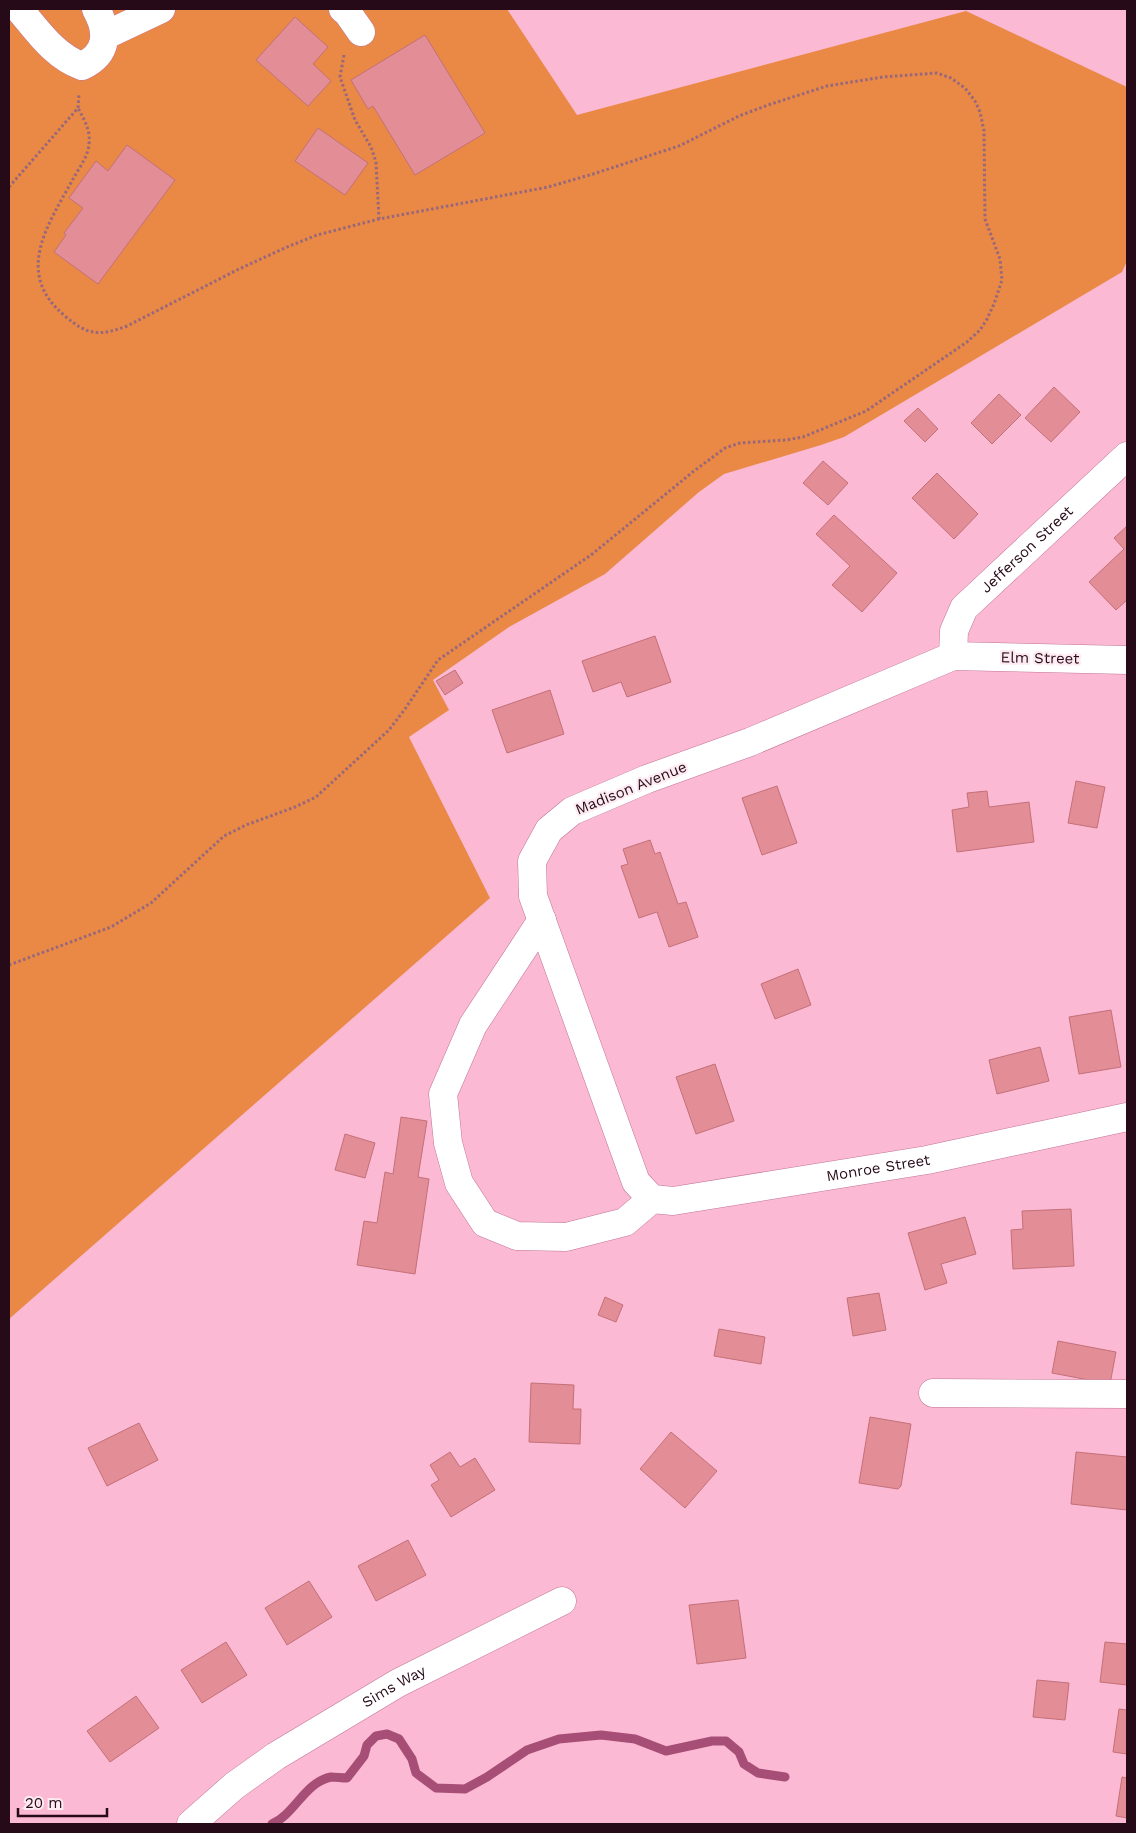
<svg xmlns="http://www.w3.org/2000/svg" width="1136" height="1833" font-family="'Work Sans',sans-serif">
  <rect width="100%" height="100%" fill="#fcb9d4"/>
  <polygon fill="#e98945" points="9,9 507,9 577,115 966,11 1127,87 1127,261 1122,272 844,437 821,445 724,474 699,492 605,574 509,627 433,680 449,710 409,737 490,898 9,1319"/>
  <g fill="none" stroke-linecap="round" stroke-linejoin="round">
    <path stroke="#a64e76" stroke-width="9" d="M 272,1824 C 295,1814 305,1782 331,1777 C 336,1777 342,1778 347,1778 L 364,1756 L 367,1745 L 376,1736 L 387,1734 L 399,1739 L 412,1759 L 416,1773 L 436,1788 L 465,1789 L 487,1777 L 527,1750 L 559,1739 L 601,1735 L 635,1739 L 666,1751 L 712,1741 L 726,1741 L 739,1752 L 744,1764 L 758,1773 L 785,1777"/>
  </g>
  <g fill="#e38d96" stroke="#c37079">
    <polygon points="295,17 328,47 313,64 331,81 308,106 256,60"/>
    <polygon points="425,35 485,133 415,175 373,106 368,109 351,80"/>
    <polygon points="318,128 368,163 345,195 295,161"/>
    <polygon points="127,145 175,180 98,284 54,252 66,235 64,233 83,208 69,198 96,161 108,171"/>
    <polygon points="1054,387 1080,412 1051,442 1025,418"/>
    <polygon points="999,394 1021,415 992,444 971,423"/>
    <polygon points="918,408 938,429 925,442 904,421"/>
    <polygon points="823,461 848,483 828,505 803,483"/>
    <polygon points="937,473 978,514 954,539 912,498"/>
    <polygon points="834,515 897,573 862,612 832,585 850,566 816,534"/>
    <polygon points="1127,526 1127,600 1116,610 1089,582 1124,549 1114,538"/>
    <polygon points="655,636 671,682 627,697 621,682 593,692 582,661"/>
    <polygon points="455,670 463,683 445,695 436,681"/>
    <polygon points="550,690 564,734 507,753 492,710"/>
    <polygon points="1076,781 1105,787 1097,828 1068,823"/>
    <polygon points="777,786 797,843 762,855 742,798"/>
    <polygon points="987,791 989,807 1029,802 1034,842 957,852 952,810 969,807 967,793"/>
    <polygon points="650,840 655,854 660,852 678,904 686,902 698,937 669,947 657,912 639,918 621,866 628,864 623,849"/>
    <polygon points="798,969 811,1005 775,1019 761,984"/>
    <polygon points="1111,1010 1121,1067 1079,1074 1069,1017"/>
    <polygon points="1040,1047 1049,1081 997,1094 989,1060"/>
    <polygon points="715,1064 734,1121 696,1134 676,1077"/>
    <polygon points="401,1117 427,1121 418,1177 429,1179 415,1274 357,1265 364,1221 377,1223 385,1172 393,1174"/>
    <polygon points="345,1134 375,1143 365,1178 335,1170"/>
    <polygon points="1071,1209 1074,1266 1013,1269 1011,1230 1023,1229 1022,1211"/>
    <polygon points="965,1217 976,1254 941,1264 947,1283 925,1290 908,1233"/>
    <polygon points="879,1293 886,1330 853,1336 847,1298"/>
    <polygon points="605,1297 623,1305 616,1322 598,1315"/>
    <polygon points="719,1329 765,1337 761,1364 714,1356"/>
    <polygon points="1058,1341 1116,1352 1110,1384 1052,1373"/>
    <polygon points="531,1383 574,1385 573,1409 581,1409 580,1444 529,1442"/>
    <polygon points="870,1417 911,1424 901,1486 898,1489 859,1483"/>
    <polygon points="139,1423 158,1460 107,1486 88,1448"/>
    <polygon points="671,1432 717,1471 685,1508 640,1469"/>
    <polygon points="450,1452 460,1467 475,1458 495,1490 451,1517 431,1485 439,1480 430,1465"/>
    <polygon points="1076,1452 1127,1457 1127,1510 1071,1504"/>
    <polygon points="408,1540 426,1575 376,1601 358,1566"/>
    <polygon points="309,1581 332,1617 287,1645 265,1608"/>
    <polygon points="738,1600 746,1658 697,1664 689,1605"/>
    <polygon points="226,1642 247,1675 202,1703 181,1670"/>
    <polygon points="1105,1642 1127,1644 1127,1685 1100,1682"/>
    <polygon points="1037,1680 1069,1683 1065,1720 1033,1717"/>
    <polygon points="136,1696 159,1728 110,1762 87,1731"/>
    <polygon points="1119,1709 1127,1710 1127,1754 1113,1752"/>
    <polygon points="1122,1777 1127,1778 1127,1818 1116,1816"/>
  </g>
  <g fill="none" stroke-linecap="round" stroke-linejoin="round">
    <g stroke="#c17495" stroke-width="29">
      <g id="minor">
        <path d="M 19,9 C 38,31 54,56 82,66 C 108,54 109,32 96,9"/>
        <polyline points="343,9 347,12 361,32"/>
        <polyline points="106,35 161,9"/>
        <path id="s1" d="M 953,656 L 954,631 L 964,608 L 1127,456"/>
        <path id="s2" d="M 1127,660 L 953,656 L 750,742 L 647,779 L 572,811 L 549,830 L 532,861 L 533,896 L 636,1182 L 652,1199 L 673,1201 L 927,1160 L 1127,1117"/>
        <polyline points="542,920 473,1025 443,1094 448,1143 459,1183 485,1223 517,1236 566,1237 625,1222 652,1199"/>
        <polyline points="933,1393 1127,1394"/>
        <path id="s3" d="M 191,1824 L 234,1786 L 276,1756 L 398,1683 L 562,1601"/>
      </g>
    </g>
    <g stroke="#98677c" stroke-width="3" stroke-dasharray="2.5 2.5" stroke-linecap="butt">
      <polyline points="344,55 340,77 355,120 371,147 376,162 379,219"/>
      <polyline points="9,187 78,108 79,94"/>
      <path d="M 9,965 L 111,927 L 151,903 L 224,836 L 246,825 L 295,807 L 316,797 L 389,730 L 405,709 L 438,660 L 591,555 L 694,471 L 725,448 L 740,443 L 786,440 L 803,437 L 866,411 L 967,342 L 980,330 L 987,319 L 994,304 L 1002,280 L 1000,259 L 985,219 L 984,131 L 980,112 L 975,101 L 965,88 L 951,78 L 937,73 L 883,77 L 827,86 L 768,105 L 739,116 L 679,146 L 593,174 L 548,187 L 379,219 L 317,235 L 287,247 L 239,269 L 127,326 C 100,336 88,336 65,316 C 14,274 47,226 72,181 C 77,171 85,161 88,150 C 92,133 86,123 78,108"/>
    </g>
    <use href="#minor" stroke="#fff" stroke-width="28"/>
  </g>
  <g text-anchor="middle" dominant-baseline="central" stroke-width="4.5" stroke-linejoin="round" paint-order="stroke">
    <g font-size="15" fill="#270a18" stroke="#fdebf1">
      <text stroke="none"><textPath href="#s1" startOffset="136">Jefferson Street</textPath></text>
      <text transform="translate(1040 658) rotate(1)">Elm Street</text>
      <text transform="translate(631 788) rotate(-22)">Madison Avenue</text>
      <text stroke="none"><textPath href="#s2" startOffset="1242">Monroe Street</textPath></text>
      <text stroke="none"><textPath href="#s3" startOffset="246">Sims Way</textPath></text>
    </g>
  </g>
  <rect width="1136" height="1833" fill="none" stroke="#270a18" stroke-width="20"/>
  <path d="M18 1808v8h89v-8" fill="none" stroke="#270a18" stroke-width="2.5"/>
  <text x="25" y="1808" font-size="15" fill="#270a18" stroke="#fdebf1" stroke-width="4" paint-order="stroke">20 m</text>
</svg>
